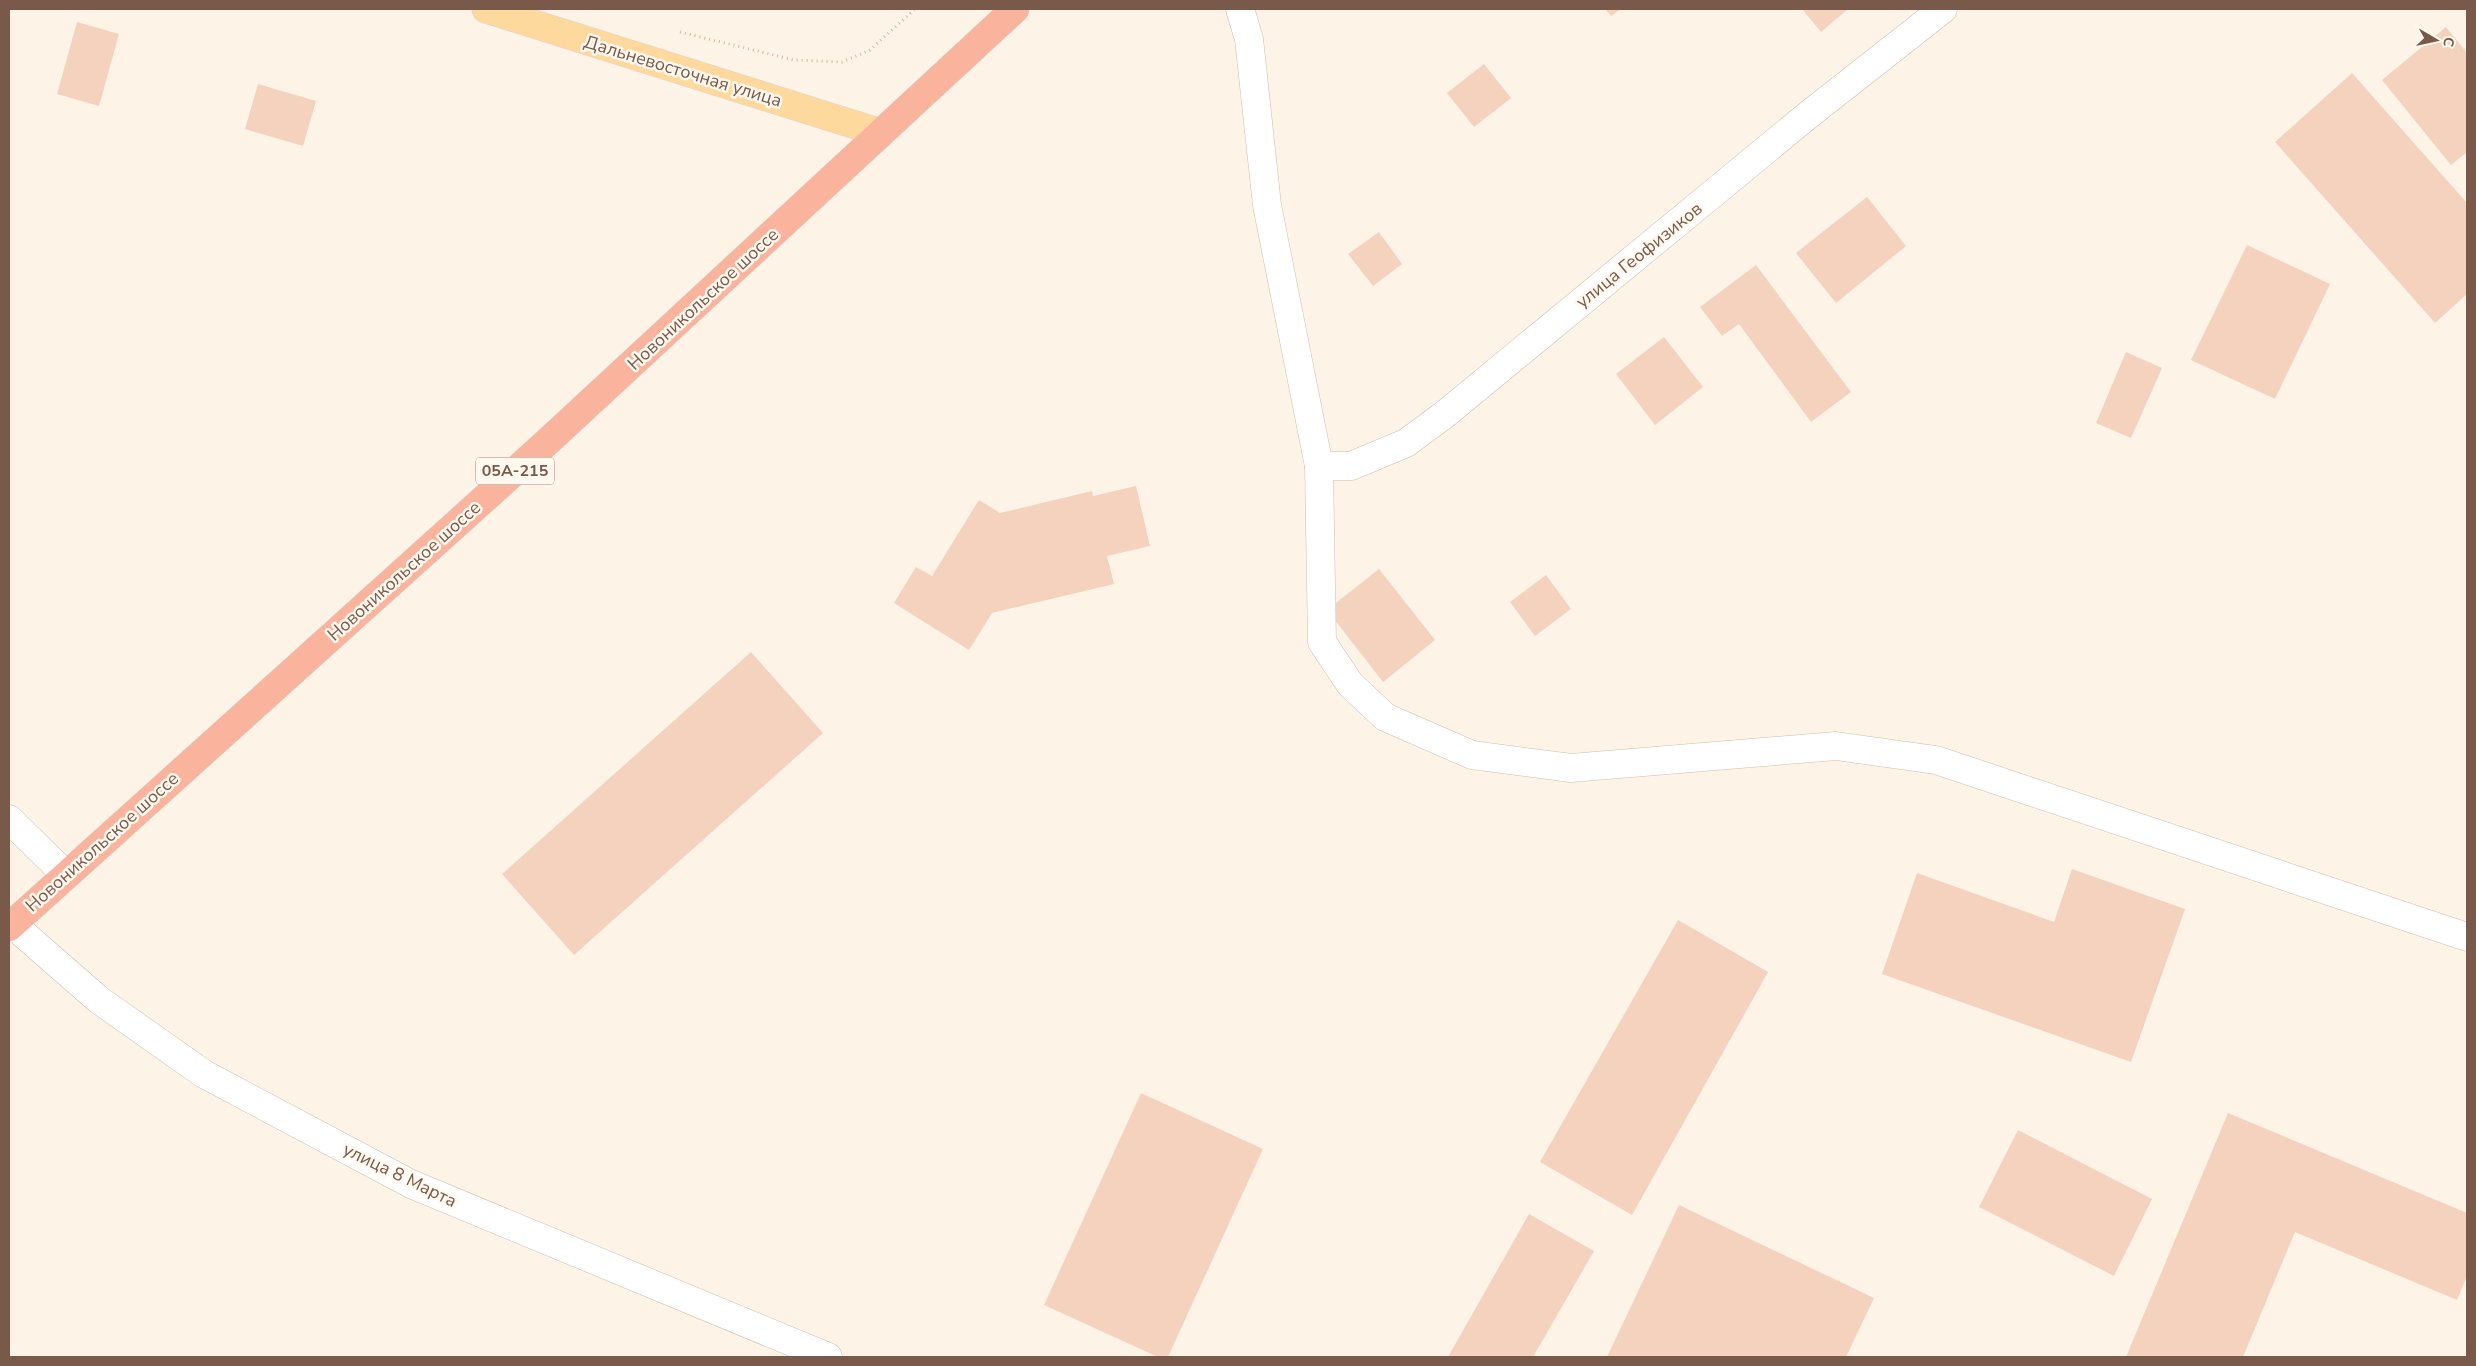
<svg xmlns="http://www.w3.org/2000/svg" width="2476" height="1366" font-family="'Nunito Sans',sans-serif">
  <rect width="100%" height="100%" fill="#fdf4e7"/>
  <g fill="#f4d2bd">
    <polygon points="1605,9 1621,9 1611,16"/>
    <polygon points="1802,9 1846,9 1847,10 1821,32"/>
    <polygon points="77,22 119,34 99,106 57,94"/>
    <polygon points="2446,27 2467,53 2467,152 2451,165 2382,80"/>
    <polygon points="1484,64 1511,98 1474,127 1447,93"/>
    <polygon points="2352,73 2467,203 2467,294 2435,323 2275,142"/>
    <polygon points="258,84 316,101 303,146 245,129"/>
    <polygon points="1867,197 1906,246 1836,303 1796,253"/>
    <polygon points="1379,232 1402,264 1373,286 1348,254"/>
    <polygon points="2247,245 2330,284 2275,399 2191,360"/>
    <polygon points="1756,265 1851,392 1811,422 1739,324 1722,336 1700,307"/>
    <polygon points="1664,337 1703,387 1655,425 1616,374"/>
    <polygon points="2126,352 2162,368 2131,438 2096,423"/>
    <polygon points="1136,486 1150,546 1107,556 1114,584 992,613 969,650 894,603 916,567 932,576 979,500 1000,513 1092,491 1093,496"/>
    <polygon points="1379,569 1435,640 1383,682 1327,610"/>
    <polygon points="1546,575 1571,609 1535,636 1510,602"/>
    <polygon points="751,652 823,733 574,955 502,874"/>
    <polygon points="2072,869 2185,909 2131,1062 1882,974 1917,873 2054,922"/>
    <polygon points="1678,920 1768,972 1632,1215 1540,1162"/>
    <polygon points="1141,1093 1263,1149 1168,1357 1158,1357 1044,1305"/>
    <polygon points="2228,1113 2467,1213 2467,1276 2457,1300 2295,1232 2243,1357 2126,1357"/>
    <polygon points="2018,1130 2152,1199 2114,1276 1979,1207"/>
    <polygon points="1679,1205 1874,1298 1846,1357 1607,1357"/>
    <polygon points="1529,1214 1594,1251 1533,1357 1448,1357"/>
  </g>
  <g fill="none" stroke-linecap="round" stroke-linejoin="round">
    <g stroke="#d0bcac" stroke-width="29">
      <g id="minor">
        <polyline points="1240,9 1249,39 1267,205 1319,466 1322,642 1350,684 1385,717 1472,755 1571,768 1836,746 1936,760 2467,937"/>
        <polyline points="1319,466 1351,466 1406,443 1444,415 1807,116 1943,9"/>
        <polyline points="9,819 65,874"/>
        <polyline points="12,924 99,1000 204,1074 411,1184 828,1357"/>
      </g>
    </g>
    <g stroke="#dcd4d0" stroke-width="29">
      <polyline id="major" points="486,9 881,133"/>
    </g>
    <g stroke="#dcd4d0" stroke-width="29">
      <polyline id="highway" points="9,927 544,445 1015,9"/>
    </g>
    <polyline stroke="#dab6a0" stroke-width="3" stroke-dasharray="1 4" stroke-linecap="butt" points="680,32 794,60 842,62 870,50 915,9"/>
    <use href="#minor" stroke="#fff" stroke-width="28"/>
    <use href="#major" stroke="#fed99d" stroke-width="28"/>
    <use href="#highway" stroke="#fab39c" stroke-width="28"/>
  </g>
  <g text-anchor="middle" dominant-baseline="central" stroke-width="5" stroke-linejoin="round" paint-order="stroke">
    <rect fill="#fff8ee" stroke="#a1897b" stroke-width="1" x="476" y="457.5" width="78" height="27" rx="4"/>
    <g font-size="16" font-weight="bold" fill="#795a4a">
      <text x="515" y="471">05А-215</text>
    </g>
    <g font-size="18" fill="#795a4a" stroke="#fff8ee">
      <text transform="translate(683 71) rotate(17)">Дальневосточная улица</text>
      <text transform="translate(1639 255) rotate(-39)">улица Геофизиков</text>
      <text transform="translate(703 299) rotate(-43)">Новоникольское шоссе</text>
      <text transform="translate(404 571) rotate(-42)">Новоникольское шоссе</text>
      <text transform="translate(102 842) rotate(-42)">Новоникольское шоссе</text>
      <text transform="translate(400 1175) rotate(26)">улица 8 Марта</text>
    </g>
  </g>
  <rect width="2476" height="1366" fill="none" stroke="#795a4a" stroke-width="20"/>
  <g transform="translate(2436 40) rotate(99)" stroke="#fff8ee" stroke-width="4" paint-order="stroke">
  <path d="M0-4L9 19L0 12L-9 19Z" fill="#795a4a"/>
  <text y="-8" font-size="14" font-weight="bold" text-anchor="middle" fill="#795a4a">С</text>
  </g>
</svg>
